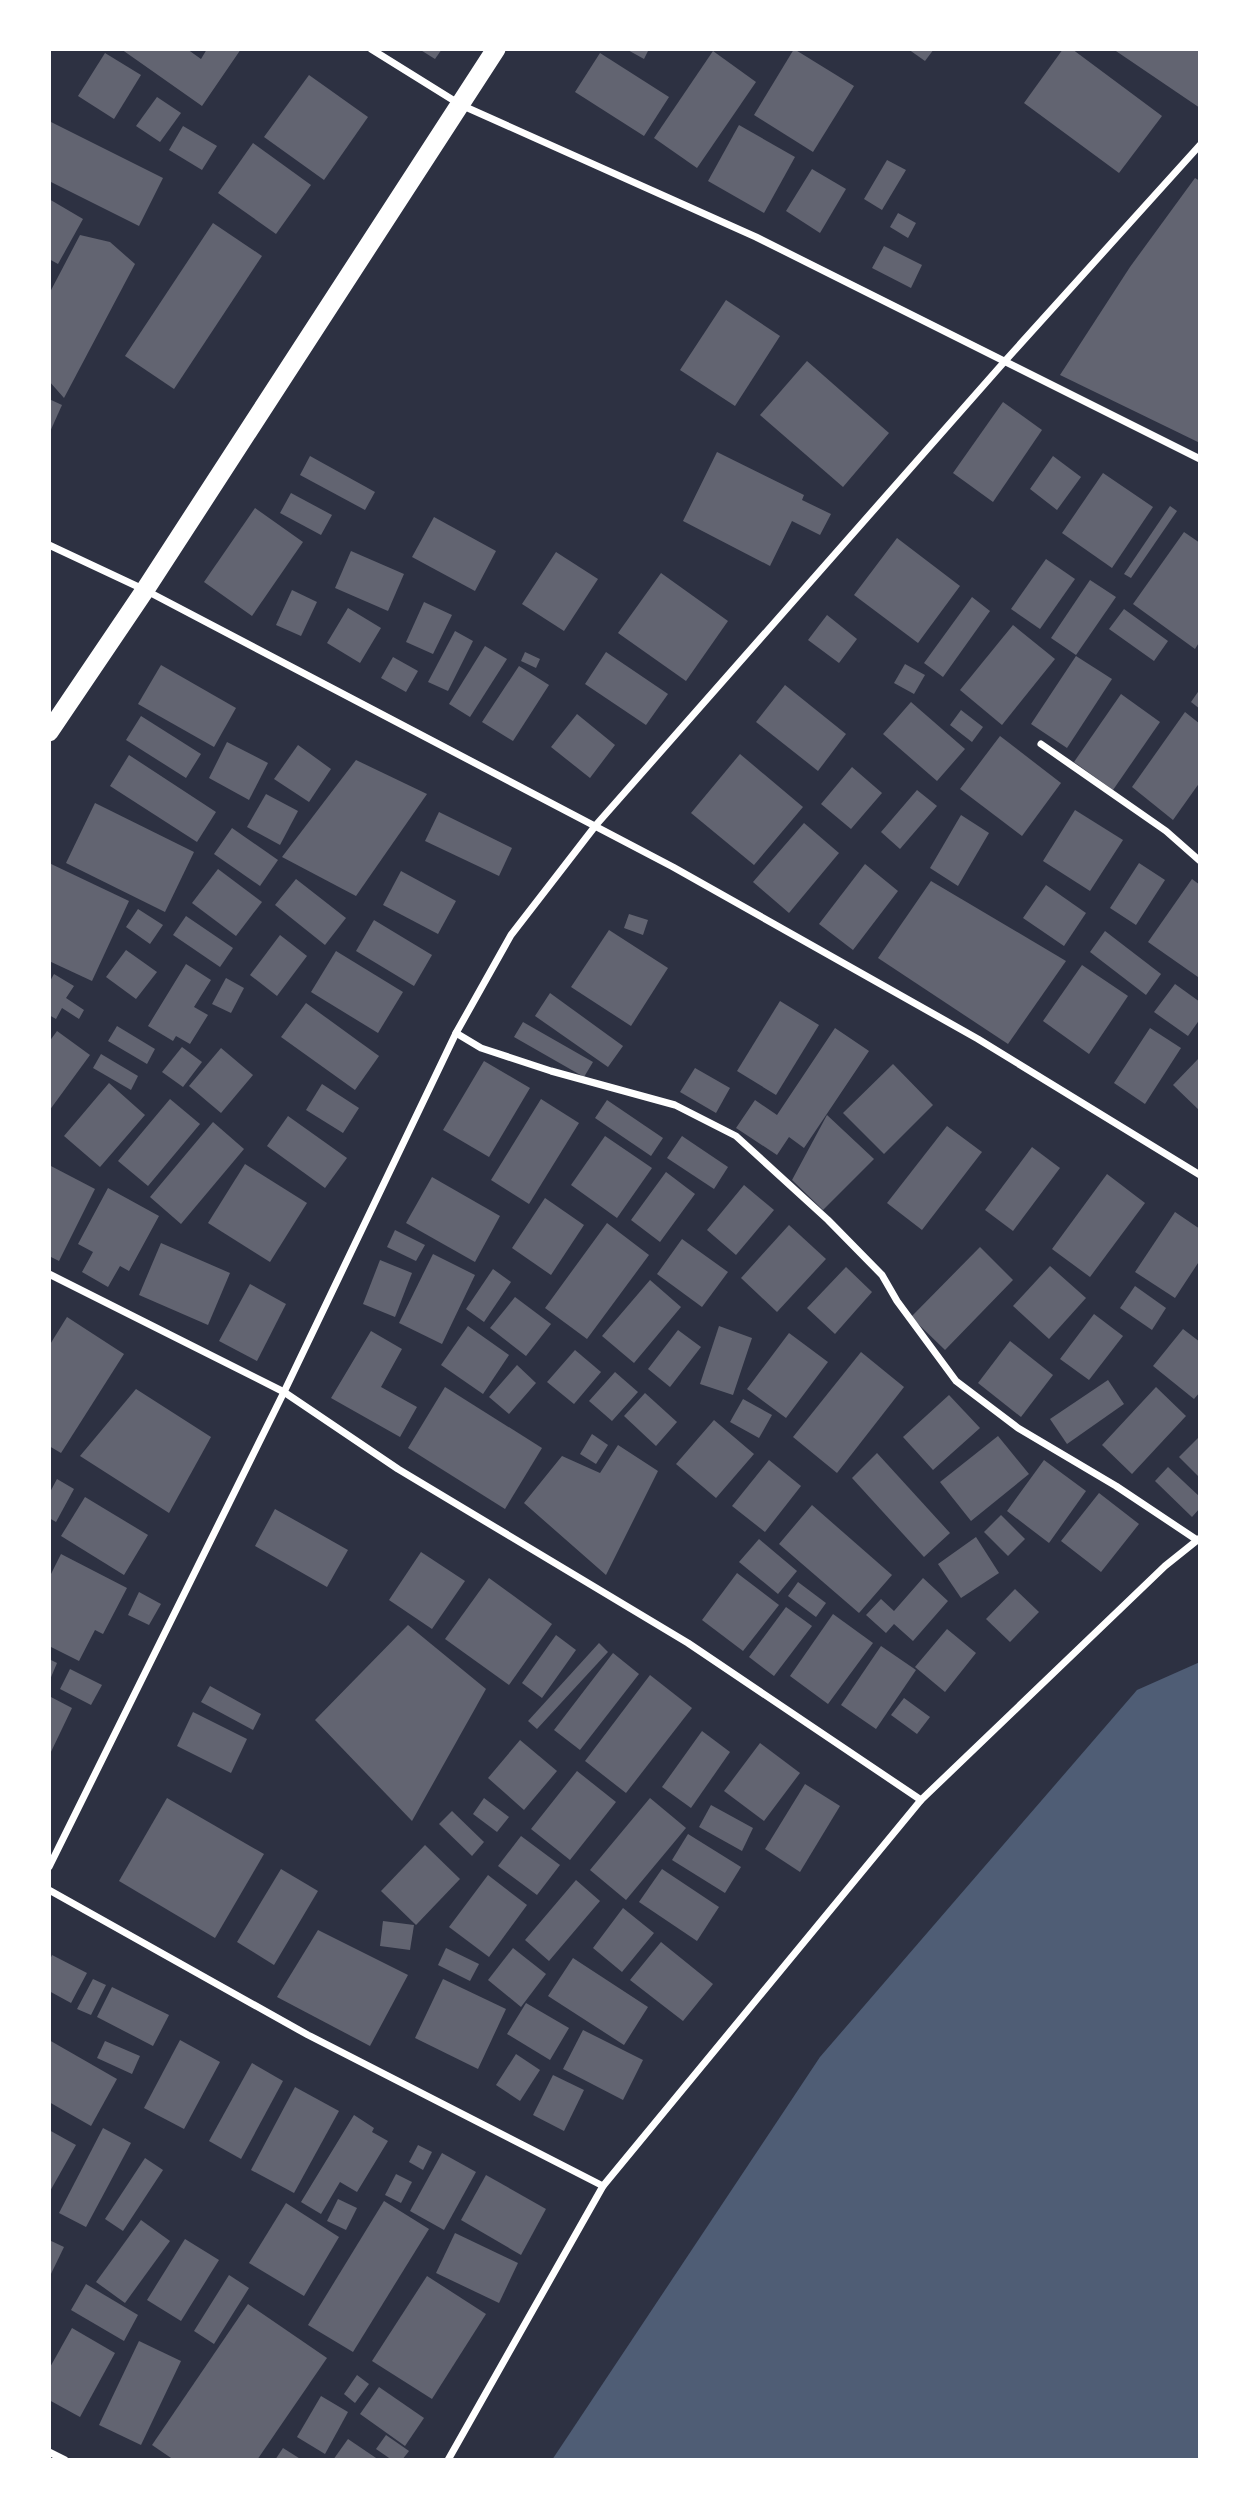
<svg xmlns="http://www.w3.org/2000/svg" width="1249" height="2509" font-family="Manrope,sans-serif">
  <rect width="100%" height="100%" fill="#2d3142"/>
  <polygon fill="#4f5d75" points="1200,1662 1200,2460 552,2460 820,2057 1137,1690"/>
  <g fill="#626471">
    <polygon points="121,49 187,49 201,59 207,49 241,49 202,106"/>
    <polygon points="419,49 442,49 435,59"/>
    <polygon points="626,49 649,49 644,59"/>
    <polygon points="794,49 854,86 813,152 754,115"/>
    <polygon points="908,49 934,49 925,61"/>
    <polygon points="1063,49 1072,49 1162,116 1119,173 1024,103"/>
    <polygon points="1113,49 1200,49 1200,108"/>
    <polygon points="713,51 756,82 697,168 654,138"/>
    <polygon points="105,53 141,75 114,119 78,96"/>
    <polygon points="600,53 669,97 644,136 575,92"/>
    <polygon points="309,75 368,117 324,180 264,137"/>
    <polygon points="157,97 181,113 160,142 136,126"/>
    <polygon points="49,121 163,178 139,226 49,181"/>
    <polygon points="739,125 795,157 764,213 708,181"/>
    <polygon points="183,126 217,146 202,170 169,150"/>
    <polygon points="253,143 311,185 276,234 218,193"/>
    <polygon points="887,160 906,170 882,210 864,199"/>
    <polygon points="812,169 846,189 820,233 786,211"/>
    <polygon points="1195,178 1200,181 1200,443 1060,375 1130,267"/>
    <polygon points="49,199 83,219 58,264 49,259"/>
    <polygon points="898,213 916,223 908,238 890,227"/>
    <polygon points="213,223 262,256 174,389 125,356"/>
    <polygon points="80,235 110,242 135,264 64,398 49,381 49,294"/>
    <polygon points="884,246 922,265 911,288 872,268"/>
    <polygon points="726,300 780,336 735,406 680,370"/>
    <polygon points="807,361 889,433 843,487 760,415"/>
    <polygon points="49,399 62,405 49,434"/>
    <polygon points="1003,402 1042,430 993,502 953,473"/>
    <polygon points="717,452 804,495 802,500 831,514 820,535 792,521 770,566 683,521"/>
    <polygon points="310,456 375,492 365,510 300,475"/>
    <polygon points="1053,456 1081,477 1057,510 1030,489"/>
    <polygon points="1103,473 1153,507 1112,568 1062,533"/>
    <polygon points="291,493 332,515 321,535 280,513"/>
    <polygon points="1170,506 1177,511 1131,578 1124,574"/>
    <polygon points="255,508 303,542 252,616 204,582"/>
    <polygon points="434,517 496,551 475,591 412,557"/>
    <polygon points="1184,532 1200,543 1200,641 1195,649 1133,604"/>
    <polygon points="897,538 960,586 918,643 854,595"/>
    <polygon points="351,551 404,574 388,611 335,588"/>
    <polygon points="556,552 598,579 564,631 522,604"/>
    <polygon points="1046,559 1075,579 1040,629 1011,609"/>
    <polygon points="661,573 728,621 686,681 618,633"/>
    <polygon points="1090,580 1116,597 1076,655 1051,638"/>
    <polygon points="292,590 317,602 301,636 276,625"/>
    <polygon points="972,597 990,611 943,677 924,663"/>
    <polygon points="424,602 452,615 433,654 406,642"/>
    <polygon points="348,608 381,628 360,663 327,643"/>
    <polygon points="1124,609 1168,641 1154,661 1109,629"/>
    <polygon points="827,615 857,639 839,663 808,640"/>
    <polygon points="1013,625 1055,659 1002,725 960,690"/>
    <polygon points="455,631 473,641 448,691 428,682"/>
    <polygon points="485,646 507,659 470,717 449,704"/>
    <polygon points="525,652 540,659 536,668 521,661"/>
    <polygon points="606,652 668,694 646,725 585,684"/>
    <polygon points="1076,656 1112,679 1067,748 1031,724"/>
    <polygon points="393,657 418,671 406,692 381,678"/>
    <polygon points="905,664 925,675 914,694 894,683"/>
    <polygon points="161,665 236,708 214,747 138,704"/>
    <polygon points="519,666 549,685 513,741 482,722"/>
    <polygon points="785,685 846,734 818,771 756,722"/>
    <polygon points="1200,689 1200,709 1191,702"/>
    <polygon points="1121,694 1160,722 1113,790 1074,762"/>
    <polygon points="911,702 965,749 937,781 883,734"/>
    <polygon points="961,710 983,727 972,742 950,725"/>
    <polygon points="1185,712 1200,724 1200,782 1173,820 1132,787"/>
    <polygon points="577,714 615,745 590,778 551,747"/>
    <polygon points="141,716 201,754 186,778 126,740"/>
    <polygon points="1000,736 1061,783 1022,836 960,789"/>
    <polygon points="227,742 268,763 249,800 209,778"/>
    <polygon points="298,745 331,769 309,802 274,779"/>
    <polygon points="740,754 803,807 754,865 691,813"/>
    <polygon points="129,755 216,812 197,842 110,786"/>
    <polygon points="356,760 427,794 356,896 282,857"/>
    <polygon points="852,767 882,793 851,829 821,804"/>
    <polygon points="917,790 937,806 900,849 881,832"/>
    <polygon points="266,794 298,811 280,845 247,827"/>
    <polygon points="95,803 194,852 165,912 66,863"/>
    <polygon points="1075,810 1123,840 1090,891 1043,861"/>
    <polygon points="439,812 512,848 499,876 425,841"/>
    <polygon points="961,815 989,833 958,886 930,868"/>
    <polygon points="804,823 839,853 789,913 753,882"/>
    <polygon points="232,828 278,860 260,886 214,854"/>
    <polygon points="49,863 129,901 92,981 49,961"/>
    <polygon points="1139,863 1165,880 1136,925 1110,908"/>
    <polygon points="865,864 898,891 853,950 819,924"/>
    <polygon points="218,869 262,902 236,936 192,903"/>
    <polygon points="401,871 456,901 438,934 383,905"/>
    <polygon points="296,879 346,918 325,945 275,905"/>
    <polygon points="1192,879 1200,885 1200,974 1198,977 1148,942"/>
    <polygon points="931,881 1066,961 1008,1044 878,958"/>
    <polygon points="1046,885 1086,913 1064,946 1023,918"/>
    <polygon points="138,909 163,925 150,944 126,927"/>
    <polygon points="629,914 648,920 643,935 624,928"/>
    <polygon points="186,916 233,948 220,967 173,935"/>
    <polygon points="374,920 432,955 414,986 356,951"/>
    <polygon points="609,930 668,968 631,1026 571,987"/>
    <polygon points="1105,931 1161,974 1146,995 1090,952"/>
    <polygon points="280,935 307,956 277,996 250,975"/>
    <polygon points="126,950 157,972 136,999 106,977"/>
    <polygon points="336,951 403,992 378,1033 311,992"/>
    <polygon points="186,964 211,980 194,1007 208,1015 190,1044 176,1036 173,1041 148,1026"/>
    <polygon points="1082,965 1128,996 1089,1054 1043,1021"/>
    <polygon points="54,974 74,986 66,998 84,1010 79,1019 62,1008 56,1019 49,1015 49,983"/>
    <polygon points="226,978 244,988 231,1013 212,1004"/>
    <polygon points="1175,984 1200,1002 1200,1019 1188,1036 1154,1012"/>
    <polygon points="550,993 623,1046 608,1067 535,1016"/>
    <polygon points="780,1001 819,1025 776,1095 737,1071"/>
    <polygon points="306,1003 379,1056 355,1090 281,1037"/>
    <polygon points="523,1022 593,1062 584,1077 514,1037"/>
    <polygon points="117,1026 155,1049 147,1064 108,1041"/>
    <polygon points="835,1028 869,1051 804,1148 789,1137 777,1155 736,1128 755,1100 777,1115"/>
    <polygon points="1150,1028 1181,1048 1145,1104 1114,1083"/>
    <polygon points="57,1031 90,1055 49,1111 49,1042"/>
    <polygon points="182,1047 202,1062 183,1087 162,1072"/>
    <polygon points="221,1048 253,1075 221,1113 189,1086"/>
    <polygon points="101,1054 138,1076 131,1090 93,1068"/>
    <polygon points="1200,1057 1200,1111 1173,1085"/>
    <polygon points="484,1061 530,1088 489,1157 443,1130"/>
    <polygon points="893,1064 933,1105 884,1154 843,1113"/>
    <polygon points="695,1068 730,1088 716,1113 680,1092"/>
    <polygon points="109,1083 145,1115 100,1167 64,1136"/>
    <polygon points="322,1084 359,1108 343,1133 306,1110"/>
    <polygon points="170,1099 200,1124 148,1186 118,1161"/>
    <polygon points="541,1099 579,1123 529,1204 491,1180"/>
    <polygon points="607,1100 663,1138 651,1156 595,1118"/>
    <polygon points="827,1115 874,1159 823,1210 792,1180"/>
    <polygon points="288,1116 347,1158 325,1188 267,1146"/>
    <polygon points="213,1122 244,1149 181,1224 150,1197"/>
    <polygon points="947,1126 982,1152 922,1230 887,1203"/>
    <polygon points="605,1136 652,1168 617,1218 571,1185"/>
    <polygon points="682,1136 728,1167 714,1189 667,1158"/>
    <polygon points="1032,1147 1060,1168 1013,1231 985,1210"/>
    <polygon points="245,1164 307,1203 270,1262 208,1223"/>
    <polygon points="49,1165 95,1189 59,1261 49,1256"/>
    <polygon points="666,1172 695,1194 660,1242 631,1220"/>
    <polygon points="1107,1174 1145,1203 1090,1277 1052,1249"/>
    <polygon points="432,1177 500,1216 475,1262 406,1223"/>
    <polygon points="744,1185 774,1210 736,1255 707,1230"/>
    <polygon points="108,1188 159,1216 129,1271 120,1266 108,1287 82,1272 93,1252 78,1244"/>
    <polygon points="545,1198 584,1225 551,1275 512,1248"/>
    <polygon points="1175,1212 1200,1229 1200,1260 1175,1298 1135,1272"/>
    <polygon points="607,1223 649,1255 587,1339 545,1308"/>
    <polygon points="789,1225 826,1259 777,1312 741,1278"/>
    <polygon points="395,1230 425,1245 416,1261 387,1247"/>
    <polygon points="682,1239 728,1272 702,1307 657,1274"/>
    <polygon points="161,1243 230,1273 208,1325 139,1295"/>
    <polygon points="980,1247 1013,1280 945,1350 911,1317"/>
    <polygon points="433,1254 475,1275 442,1344 399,1323"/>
    <polygon points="380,1260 412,1273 395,1317 363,1304"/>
    <polygon points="1050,1266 1086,1298 1049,1339 1013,1306"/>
    <polygon points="846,1267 872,1292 835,1334 807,1308"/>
    <polygon points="493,1269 511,1282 484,1322 466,1309"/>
    <polygon points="650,1280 681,1307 634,1363 602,1336"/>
    <polygon points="250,1284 286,1304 257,1361 219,1341"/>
    <polygon points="1135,1286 1166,1308 1152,1330 1120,1308"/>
    <polygon points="515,1297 551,1324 526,1356 490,1328"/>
    <polygon points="1094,1314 1123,1336 1089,1380 1060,1359"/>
    <polygon points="67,1317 124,1354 61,1453 49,1446 49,1346"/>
    <polygon points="468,1326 509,1355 483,1394 441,1365"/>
    <polygon points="719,1326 752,1338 733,1395 700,1384"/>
    <polygon points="1183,1329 1200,1342 1200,1392 1194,1399 1153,1366"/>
    <polygon points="678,1330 701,1347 670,1387 648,1369"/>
    <polygon points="371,1331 402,1349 381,1387 417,1407 400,1437 331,1398"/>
    <polygon points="789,1333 828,1362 786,1418 747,1389"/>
    <polygon points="1010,1341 1053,1375 1021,1417 978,1383"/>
    <polygon points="575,1350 601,1372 574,1404 547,1382"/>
    <polygon points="861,1352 904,1387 837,1473 793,1437"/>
    <polygon points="517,1365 536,1383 509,1414 489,1397"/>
    <polygon points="615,1372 638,1392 612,1421 589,1401"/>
    <polygon points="1108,1380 1124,1404 1067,1444 1050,1419"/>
    <polygon points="445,1387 542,1448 505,1509 408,1448"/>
    <polygon points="1156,1387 1186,1416 1132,1474 1102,1445"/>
    <polygon points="136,1389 211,1437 169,1513 80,1456"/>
    <polygon points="645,1393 677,1422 656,1446 624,1416"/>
    <polygon points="949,1395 980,1428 933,1470 903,1437"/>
    <polygon points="743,1399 772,1415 759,1438 730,1422"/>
    <polygon points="714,1420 754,1454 716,1498 676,1464"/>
    <polygon points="592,1434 608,1445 596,1464 580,1454"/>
    <polygon points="998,1436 1029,1474 971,1521 940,1482"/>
    <polygon points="1200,1436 1200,1478 1179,1457"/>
    <polygon points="618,1445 658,1471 606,1575 524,1503 562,1456 600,1473"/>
    <polygon points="877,1453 950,1533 924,1557 852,1478"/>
    <polygon points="769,1460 801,1486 765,1532 732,1506"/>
    <polygon points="1044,1460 1086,1491 1049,1543 1007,1511"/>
    <polygon points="1168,1467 1200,1497 1200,1508 1192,1517 1155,1481"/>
    <polygon points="57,1479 74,1489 56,1522 49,1518 49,1494"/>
    <polygon points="1099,1493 1139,1524 1101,1572 1061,1541"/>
    <polygon points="85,1497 148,1535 124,1575 61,1536"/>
    <polygon points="812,1505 892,1575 859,1613 779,1544"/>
    <polygon points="275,1509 348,1550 327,1587 255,1546"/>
    <polygon points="1001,1515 1025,1539 1008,1556 984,1532"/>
    <polygon points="976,1537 999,1573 961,1598 938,1564"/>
    <polygon points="759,1539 797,1571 778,1594 739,1562"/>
    <polygon points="421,1552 465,1581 432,1629 389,1600"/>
    <polygon points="61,1554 127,1588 103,1634 95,1630 79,1661 49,1646 49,1578"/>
    <polygon points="737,1573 779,1605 743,1651 702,1620"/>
    <polygon points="489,1578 552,1624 509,1685 445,1639"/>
    <polygon points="923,1578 948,1601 913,1641 894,1624 886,1633 866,1615 881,1599 894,1611"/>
    <polygon points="798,1582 826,1603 816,1617 788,1596"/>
    <polygon points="1015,1589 1039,1612 1010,1642 986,1619"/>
    <polygon points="139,1592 161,1604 149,1625 128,1615"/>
    <polygon points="786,1607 812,1626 774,1676 749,1657"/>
    <polygon points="833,1614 873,1643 828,1704 790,1676"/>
    <polygon points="408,1625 486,1689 412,1821 315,1720"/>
    <polygon points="947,1629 976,1653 945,1692 915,1667"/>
    <polygon points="556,1635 576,1650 542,1698 522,1683"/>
    <polygon points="599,1643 608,1652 537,1729 528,1721"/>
    <polygon points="881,1646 916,1670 876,1729 841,1705"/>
    <polygon points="613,1653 639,1674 580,1750 554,1730"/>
    <polygon points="49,1659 57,1663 49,1682"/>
    <polygon points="70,1669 102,1685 91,1705 60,1689"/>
    <polygon points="650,1675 692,1708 626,1793 585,1761"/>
    <polygon points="210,1686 261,1714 253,1730 201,1702"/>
    <polygon points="49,1696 72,1708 49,1756"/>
    <polygon points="904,1698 930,1717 917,1734 891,1715"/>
    <polygon points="193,1712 247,1739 231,1773 177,1746"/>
    <polygon points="702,1731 730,1752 691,1808 662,1787"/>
    <polygon points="520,1740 557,1771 524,1810 488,1778"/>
    <polygon points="760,1743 800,1773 764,1821 724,1791"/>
    <polygon points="577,1771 616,1802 570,1860 531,1829"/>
    <polygon points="805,1784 840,1806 800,1872 765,1849"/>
    <polygon points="167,1798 264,1854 215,1938 119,1881"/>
    <polygon points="484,1798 509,1817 497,1832 473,1814"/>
    <polygon points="650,1798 686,1828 626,1900 590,1870"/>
    <polygon points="711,1805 753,1828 742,1851 699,1827"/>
    <polygon points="452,1811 484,1842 472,1856 439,1824"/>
    <polygon points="688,1834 741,1867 725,1893 672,1860"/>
    <polygon points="521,1836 560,1865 537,1895 498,1866"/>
    <polygon points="425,1845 460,1879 416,1925 381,1891"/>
    <polygon points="281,1869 318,1891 274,1965 237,1942"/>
    <polygon points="662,1869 719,1907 697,1941 639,1902"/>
    <polygon points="488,1875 527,1905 489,1957 449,1927"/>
    <polygon points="576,1880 600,1901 549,1961 525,1940"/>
    <polygon points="623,1908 654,1933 622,1972 593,1948"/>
    <polygon points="383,1921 414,1925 410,1950 380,1946"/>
    <polygon points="318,1930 408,1975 370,2046 277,1997"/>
    <polygon points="661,1942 713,1984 683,2021 630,1980"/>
    <polygon points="446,1948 479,1964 470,1981 438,1965"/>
    <polygon points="513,1948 546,1974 521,2007 488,1980"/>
    <polygon points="52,1955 87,1973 71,2003 49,1991 49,1962"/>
    <polygon points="573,1958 648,2007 624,2045 548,1996"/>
    <polygon points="93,1979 106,1985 91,2015 77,2009"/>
    <polygon points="443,1979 506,2009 478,2069 415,2038"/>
    <polygon points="112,1987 169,2015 153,2046 97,2017"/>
    <polygon points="526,2003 569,2028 550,2060 507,2034"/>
    <polygon points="583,2030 643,2060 623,2100 563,2069"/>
    <polygon points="49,2040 117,2079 91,2126 49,2102"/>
    <polygon points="180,2040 220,2062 184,2129 144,2108"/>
    <polygon points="105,2041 140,2056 132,2074 97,2058"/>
    <polygon points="516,2054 540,2070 520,2101 496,2085"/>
    <polygon points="252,2063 283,2081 241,2159 209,2141"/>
    <polygon points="553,2075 584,2090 564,2131 533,2115"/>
    <polygon points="295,2087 339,2111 294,2193 251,2170"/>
    <polygon points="354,2115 374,2128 372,2132 388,2141 357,2192 340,2182 321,2214 301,2202"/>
    <polygon points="103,2128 131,2143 86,2227 59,2213"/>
    <polygon points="49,2130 76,2145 49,2193"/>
    <polygon points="418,2145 432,2152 423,2170 409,2162"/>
    <polygon points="442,2153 476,2172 444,2230 410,2211"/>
    <polygon points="145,2158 163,2170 123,2231 105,2219"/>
    <polygon points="396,2174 412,2182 401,2203 385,2195"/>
    <polygon points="486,2175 546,2209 521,2255 461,2220"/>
    <polygon points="338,2199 357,2208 346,2230 327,2221"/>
    <polygon points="384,2201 429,2229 353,2352 308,2325"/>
    <polygon points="286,2203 339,2237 304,2296 249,2263"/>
    <polygon points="141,2220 170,2241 125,2303 96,2282"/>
    <polygon points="455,2233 518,2263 499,2303 436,2273"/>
    <polygon points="185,2239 219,2260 181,2321 147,2300"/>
    <polygon points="49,2240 64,2247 49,2278"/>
    <polygon points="229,2275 249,2288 214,2344 194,2331"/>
    <polygon points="427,2276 486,2314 432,2399 372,2361"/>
    <polygon points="86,2284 138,2315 124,2341 71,2310"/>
    <polygon points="248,2304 327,2358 257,2460 174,2460 152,2445"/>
    <polygon points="72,2328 115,2353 80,2417 49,2400 49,2369"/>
    <polygon points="139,2341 181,2361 141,2445 99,2425"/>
    <polygon points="357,2375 369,2384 355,2403 344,2394"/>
    <polygon points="379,2387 424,2418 405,2446 360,2414"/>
    <polygon points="321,2396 348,2412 325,2454 297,2437"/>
    <polygon points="386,2435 409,2451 402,2460 392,2460 376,2449"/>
    <polygon points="348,2439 379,2460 333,2460"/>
    <polygon points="283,2448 302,2460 275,2460"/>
  </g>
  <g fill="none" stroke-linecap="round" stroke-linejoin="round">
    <g stroke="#fff" stroke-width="7">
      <polyline points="371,49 461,105 756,237 1200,459"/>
      <polyline points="49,545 145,590 673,867 978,1039 1200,1175"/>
      <polyline points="1041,744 1166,831 1200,861"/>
      <polyline points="456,1033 481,1048 551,1071 675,1105 736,1136 828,1220 882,1275 897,1301 956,1381 1018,1428 1116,1486 1197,1540"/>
      <polyline points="49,1274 284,1392 398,1469 688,1643 921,1800"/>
      <polyline points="49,1867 284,1392 456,1033 511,935 596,825 1005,361 1200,145"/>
      <polyline points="49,1890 308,2035 603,2186"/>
      <polyline points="49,2452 65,2460"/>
      <polyline points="448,2460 603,2186 921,1800 1165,1566 1200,1538"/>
    </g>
    <polyline stroke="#fff" stroke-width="19" points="49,732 145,590 496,49"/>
  </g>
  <rect width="1249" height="2509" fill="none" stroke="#ffffff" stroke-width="102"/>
</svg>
